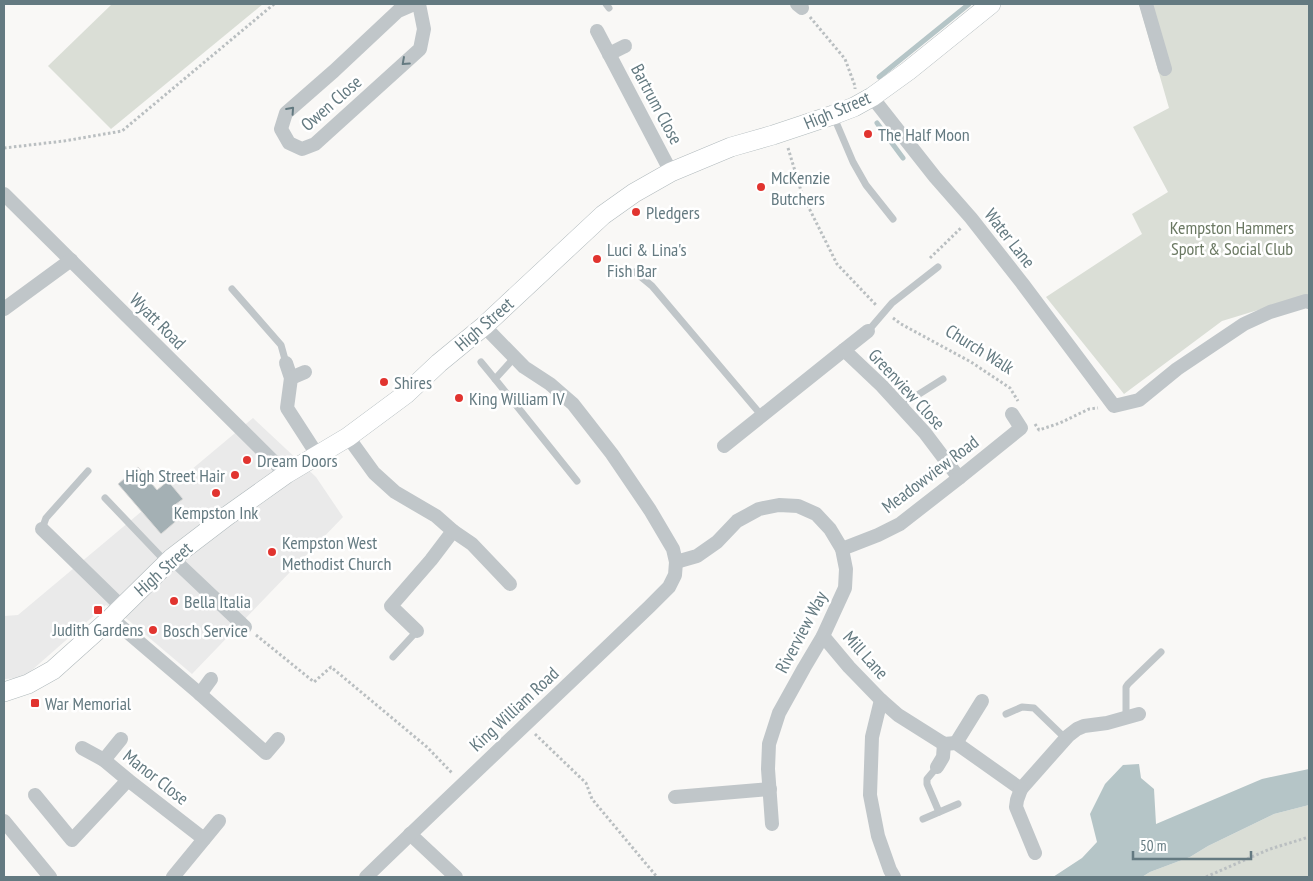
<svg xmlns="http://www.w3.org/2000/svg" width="1313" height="881" font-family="'PT Sans Narrow',sans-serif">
  <rect width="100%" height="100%" fill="#f9f8f6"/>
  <polygon fill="#eaeaea" points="253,418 316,477 343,517 192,674 127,619 106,605 23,678 4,679 4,616 18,615"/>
  <g fill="#daded6">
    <polygon points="112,4 263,4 111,129 48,66"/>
    <polygon points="1139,4 1309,4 1309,296 1304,296 1222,321 1124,394 1046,297 1142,234 1132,214 1168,192 1133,127 1169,108"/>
    <polygon points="1309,805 1309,877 1142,877 1150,872 1190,857 1208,846 1274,814"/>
  </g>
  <polygon fill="#b5c5c7" points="1139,764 1141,778 1154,789 1156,824 1262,779 1309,769 1309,805 1274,814 1208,846 1190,857 1150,872 1142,877 1053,877 1082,858 1097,842 1090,814 1105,784 1123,765"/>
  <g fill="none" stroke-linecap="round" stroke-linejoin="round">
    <g stroke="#b5c5c7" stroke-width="5">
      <polyline points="879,77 969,4"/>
      <polyline points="877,123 903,158"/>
    </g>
  </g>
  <polygon fill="#a4b0b4" stroke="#dbdad9" points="138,467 157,490 168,481 183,499 172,507 181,517 161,534 118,484"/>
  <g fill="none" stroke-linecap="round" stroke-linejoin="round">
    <g stroke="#b0b9bc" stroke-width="20">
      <polyline id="secondary" points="4,692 28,684 53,670 111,618 172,558 227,516 286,474 348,437 406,394 439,363 484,326 603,215 634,193 671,172 731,147 773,135 833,115 854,107 872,97 908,71 991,4"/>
    </g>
    <g stroke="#babfc1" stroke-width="3" stroke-dasharray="2.5 2.5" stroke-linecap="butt">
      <polyline points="810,17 845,59 855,86 855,89"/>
      <polyline points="4,148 64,141 122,131 274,4"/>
      <polyline points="788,148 802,194 837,264 876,305"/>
      <polyline points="930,258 961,228"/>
      <polyline points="893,318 901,324 971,362 1010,388 1018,401"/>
      <polyline points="1035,424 1039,430 1060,423 1089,409 1098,408"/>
      <polyline points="256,635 314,682 331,667 427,747 453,774"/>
      <polyline points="535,734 586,783 592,799 657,877"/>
      <polyline points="1206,877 1270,849 1309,837"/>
    </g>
    <g stroke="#c0c6c9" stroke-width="7">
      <polyline points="606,4 609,8"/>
      <polyline points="833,115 853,162 866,185 893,219"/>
      <polyline points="635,272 652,286 762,416"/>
      <polyline points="232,289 281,345 286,363"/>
      <polyline points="868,331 892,303 938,267"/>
      <polyline points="515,357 495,379 577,481"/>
      <polyline points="481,362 495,379"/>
      <polyline points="900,406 943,379"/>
      <polyline points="105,498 167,563"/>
      <polyline points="42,529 46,518 88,471"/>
      <polyline points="393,657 417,631"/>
      <polyline points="1006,714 1022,707 1034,708 1066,739"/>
      <polyline points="1126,717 1126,687 1128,684 1161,652"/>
      <polyline points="937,767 927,779 927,784 939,812"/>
      <polyline points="923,819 958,804"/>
    </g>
    <g stroke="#c0c6c9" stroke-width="14">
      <polyline points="414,4 398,11 334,71 286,113 281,129 289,143 302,149 315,144 420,49 424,29 419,4"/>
      <polyline points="797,4 802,8"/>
      <polyline points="1146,4 1165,69"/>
      <polyline points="597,31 671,172"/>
      <polyline points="609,54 625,46"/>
      <polyline points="872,97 935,177 971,218 1022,283 1114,406 1139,400 1177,369 1244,324 1270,312 1306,301 1309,302"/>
      <polyline points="4,194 286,474"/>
      <polyline points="4,309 71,260"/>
      <polyline points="868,331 844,350 882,386 925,433 959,478"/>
      <polyline points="286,363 291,378 287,408 318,456"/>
      <polyline points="291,378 305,372"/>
      <polyline points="348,437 374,473 395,492 436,516 453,531 431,560 391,606 417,631"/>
      <polyline points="724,446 844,350"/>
      <polyline points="42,529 122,607"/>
      <polyline points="453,531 472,544 510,584"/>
      <polyline points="842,549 878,535 900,524 959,478 1021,428 1012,414"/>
      <polyline points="172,558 245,627"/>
      <polyline points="676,562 697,556 717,542 737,521 759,509 779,505 798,506 816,514 830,529 842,549 846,569 845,588 823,636 804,668 779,713 769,744 768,769 772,824"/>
      <polyline points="111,618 200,694 266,753 278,739"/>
      <polyline points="823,636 849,667 881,700 898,715 944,744 956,743 1021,789 1068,736 1077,729 1084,726 1107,723 1139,714"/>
      <polyline points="200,694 211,679"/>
      <polyline points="881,700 872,737 870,795 878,836 890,870 894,877"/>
      <polyline points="956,743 982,701"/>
      <polyline points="82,748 104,760 128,780 204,839"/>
      <polyline points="104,760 121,739"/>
      <polyline points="937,767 943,757 944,744"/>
      <polyline points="1021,789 1017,800 1016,807 1035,853"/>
      <polyline points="35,795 72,840 128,780"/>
      <polyline points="675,797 770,789"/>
      <polyline points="4,821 50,877"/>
      <polyline points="410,834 456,877"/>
      <polyline points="173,877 219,821"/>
      <path d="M 366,877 C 460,786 555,697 649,607 L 669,587 L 675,575 L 676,562 L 673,549 L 650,510 L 612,454 L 573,404 L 550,384 L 524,367 L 484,326"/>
    </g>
    <use href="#secondary" stroke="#fff" stroke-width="19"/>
  </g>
  <defs><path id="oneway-chevron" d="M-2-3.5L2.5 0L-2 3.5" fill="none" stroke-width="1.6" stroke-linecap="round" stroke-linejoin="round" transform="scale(1.25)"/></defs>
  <g stroke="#647a81">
    <use href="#oneway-chevron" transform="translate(405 62) rotate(138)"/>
    <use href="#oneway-chevron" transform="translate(291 110) rotate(-48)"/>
  </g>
  <g fill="#e1342f" stroke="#fff" stroke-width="2">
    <circle cx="868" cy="134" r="5"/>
    <circle cx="761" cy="187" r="5"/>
    <circle cx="636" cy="212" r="5"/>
    <circle cx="597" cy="259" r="5"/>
    <circle cx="384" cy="382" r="5"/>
    <circle cx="459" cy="398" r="5"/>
    <circle cx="247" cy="460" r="5"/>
    <circle cx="235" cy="475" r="5"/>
    <circle cx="216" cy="493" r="5"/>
    <circle cx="272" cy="552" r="5"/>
    <circle cx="174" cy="601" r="5"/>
    <rect x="93" y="605" width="10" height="10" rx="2.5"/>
    <circle cx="153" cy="630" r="5"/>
    <rect x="30" y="698" width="10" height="10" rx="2.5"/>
  </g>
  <g text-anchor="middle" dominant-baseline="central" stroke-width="5" stroke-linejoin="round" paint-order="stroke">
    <g font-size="18" fill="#647a81" stroke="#fff">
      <text transform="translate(331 103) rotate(-41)">Owen Close</text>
      <text transform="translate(657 104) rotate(62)">Bartrum Close</text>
      <text transform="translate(837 110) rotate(-23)">High Street</text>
      <text transform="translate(1010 238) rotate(52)">Water Lane</text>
      <text transform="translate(158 321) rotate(45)">Wyatt Road</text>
      <text transform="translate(484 324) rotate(-41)">High Street</text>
      <text transform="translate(980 349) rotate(32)">Church Walk</text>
      <text transform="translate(907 389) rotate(47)">Greenview Close</text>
      <text transform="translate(930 474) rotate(-37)">Meadowview Road</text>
      <text transform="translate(163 569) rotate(-42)">High Street</text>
      <text transform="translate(801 632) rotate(-62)">Riverview Way</text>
      <text transform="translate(866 655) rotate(48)">Mill Lane</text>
      <text transform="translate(514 709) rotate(-43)">King William Road</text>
      <text transform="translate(156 777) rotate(38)">Manor Close</text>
    </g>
    <g font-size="18" fill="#647a81" stroke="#fff" text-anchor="start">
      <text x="878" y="134">The Half Moon</text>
      <text x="771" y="177">McKenzie<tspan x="771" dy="21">Butchers</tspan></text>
      <text x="646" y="212">Pledgers</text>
      <text x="607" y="249">Luci &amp; Lina's<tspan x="607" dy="21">Fish Bar</tspan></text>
      <text x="394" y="382">Shires</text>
      <text x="469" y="398">King William IV</text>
      <text x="257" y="460">Dream Doors</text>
      <text x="225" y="475" text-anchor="end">High Street Hair</text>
      <text x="216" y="512" text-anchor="middle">Kempston Ink</text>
      <text x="282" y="542">Kempston West<tspan x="282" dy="21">Methodist Church</tspan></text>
      <text x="184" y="601">Bella Italia</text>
      <text x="98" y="629" text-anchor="middle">Judith Gardens</text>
      <text x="163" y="630">Bosch Service</text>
      <text x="45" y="703">War Memorial</text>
    </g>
    <g font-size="18" fill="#6b7963" stroke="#fff">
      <text x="1232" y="227">Kempston Hammers<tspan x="1232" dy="21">Sport &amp; Social Club</tspan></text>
    </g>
  </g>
  <rect width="1313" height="881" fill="none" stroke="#647a81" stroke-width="10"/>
  <path d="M1133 851v8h118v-8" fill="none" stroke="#647a81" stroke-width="2.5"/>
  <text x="1140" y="851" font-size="15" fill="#647a81" stroke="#ffffff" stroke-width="4" paint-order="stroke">50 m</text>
</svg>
